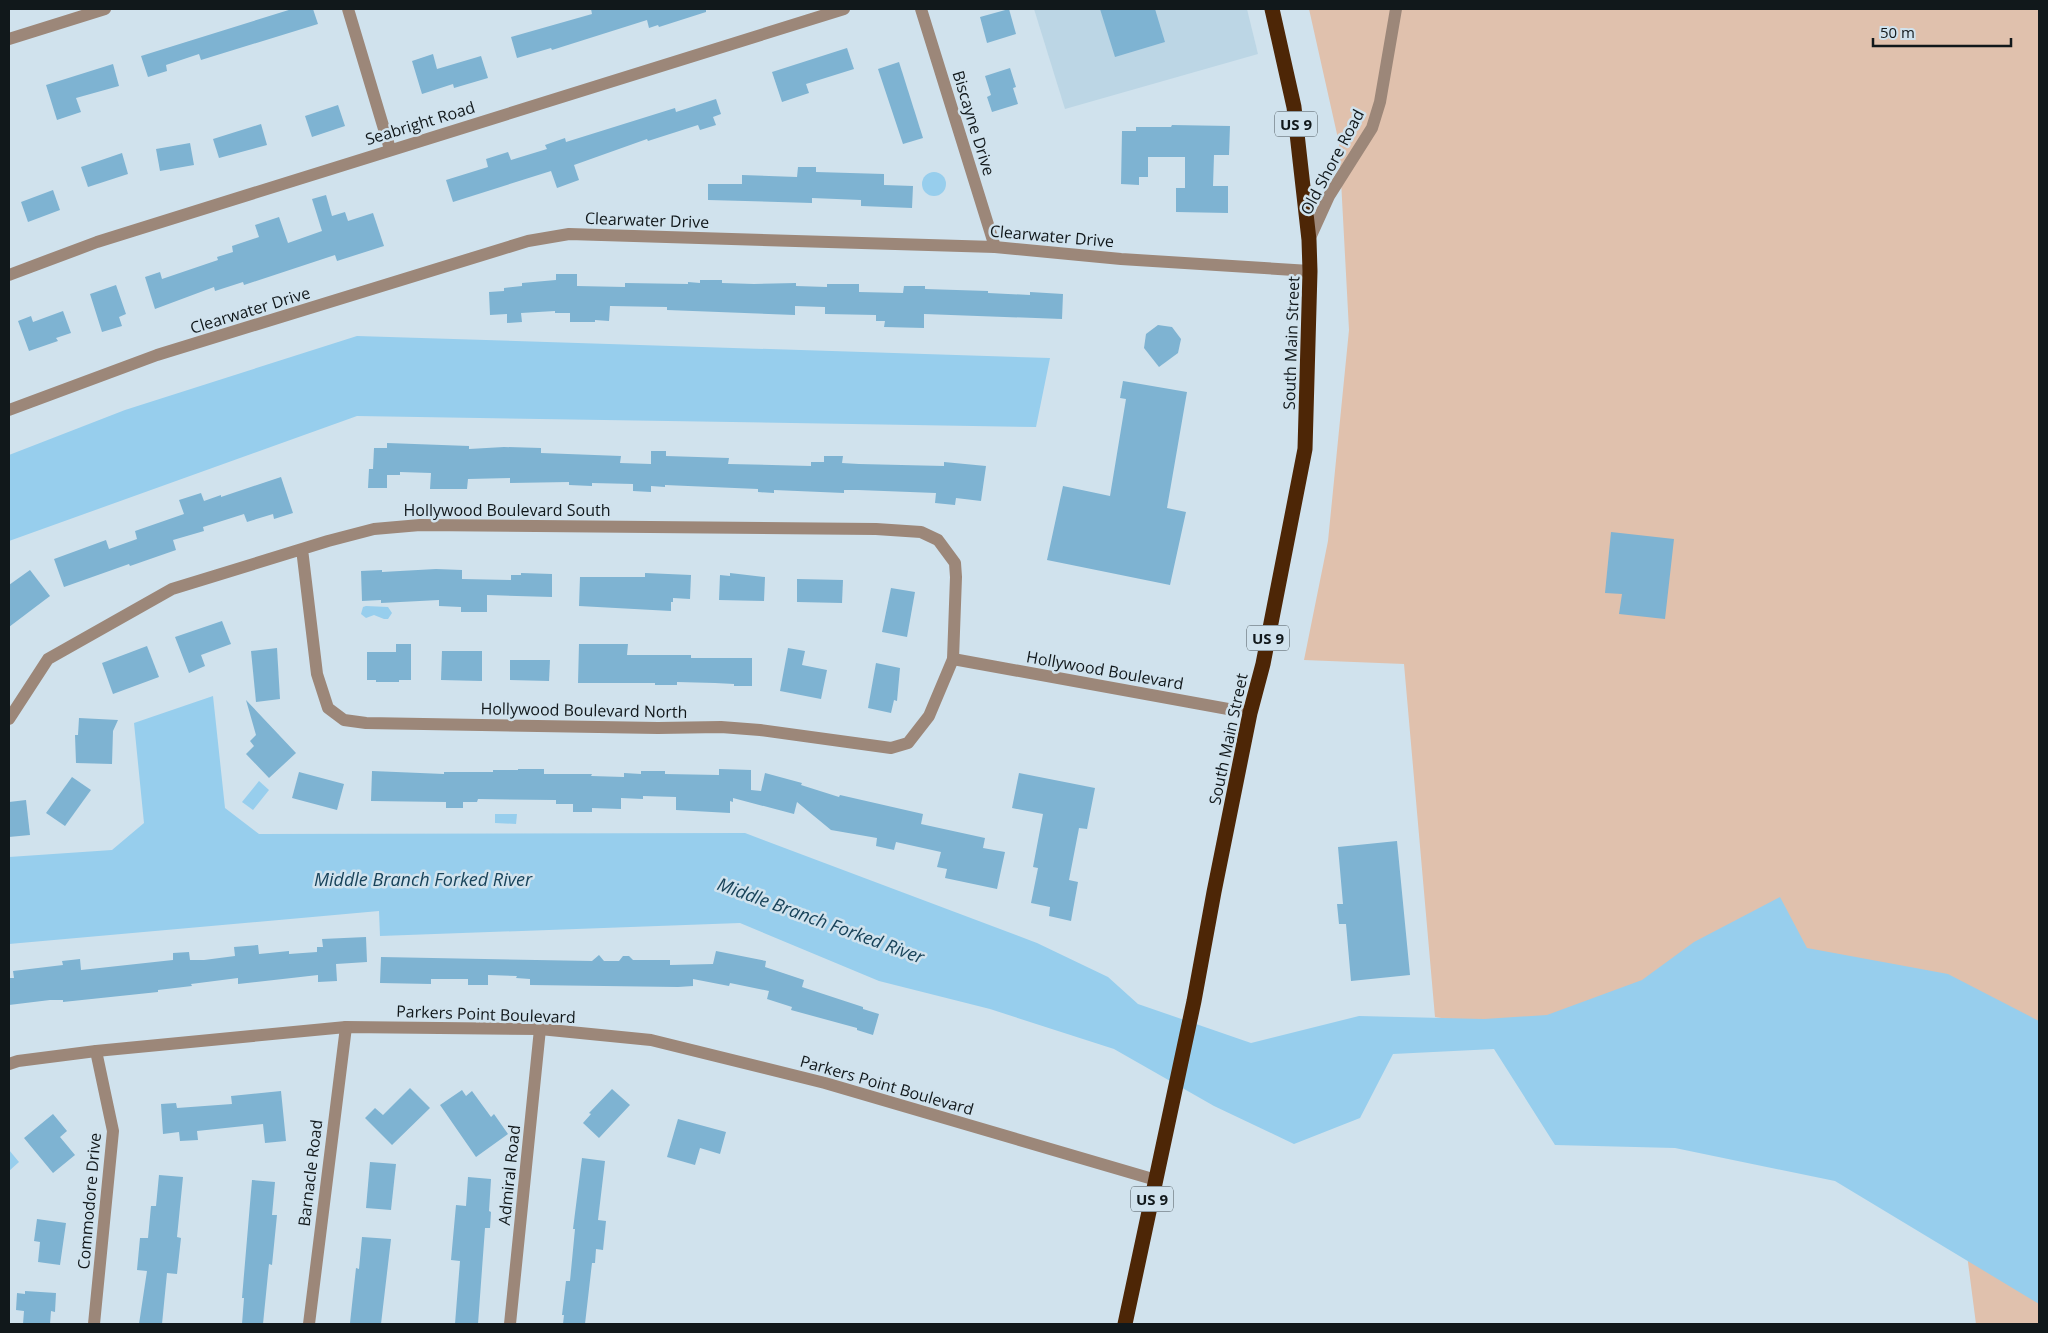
<svg xmlns="http://www.w3.org/2000/svg" width="2048" height="1333" font-family="'Open Sans',sans-serif">
  <rect width="100%" height="100%" fill="#d0e2ed"/>
  <polygon fill="#bcd6e5" points="1034,9 1247,9 1258,54 1065,109"/>
  <polygon fill="#e0c1ad" points="1309,9 2039,9 2039,1324 1976,1324 1944,1077 1506,1028 1435,1017 1404,664 1304,660 1328,541 1349,330 1339,143"/>
  <g fill="#97ceed">
    <circle cx="934" cy="184" r="12"/>
    <polygon points="357,336 1050,358 1036,427 357,416 9,541 9,455 125,410"/>
    <polygon points="366,606 388,607 392,613 388,619 384,619 374,615 366,618 361,614 363,607"/>
    <polygon points="213,696 225,808 259,834 745,833 1037,943 1108,977 1138,1004 1251,1043 1359,1016 1484,1019 1547,1015 1642,980 1694,942 1780,897 1807,948 1948,974 2039,1021 2039,1304 1835,1181 1675,1148 1555,1145 1494,1049 1393,1054 1360,1118 1294,1144 1214,1106 1114,1049 990,1009 879,981 740,923 380,936 379,911 9,944 9,857 112,850 144,823 134,723"/>
    <polygon points="259,781 269,790 253,810 242,802"/>
    <polygon points="495,814 517,814 516,824 495,823"/>
    <polygon points="9,1150 19,1162 9,1171"/>
  </g>
  <g fill="#7eb3d2">
    <polygon points="292,9 313,9 318,24 201,60 199,54 166,65 167,71 148,77 141,56"/>
    <polygon points="591,9 706,9 706,12 659,27 658,25 649,28 647,20 552,50 551,48 517,58 511,37 592,14"/>
    <polygon points="1009,9 1016,34 987,43 980,17"/>
    <polygon points="1100,9 1155,9 1165,42 1115,57"/>
    <polygon points="847,48 854,69 806,84 809,93 782,102 772,72"/>
    <polygon points="433,54 437,69 481,56 488,78 454,88 453,84 422,94 412,61"/>
    <polygon points="899,62 923,138 903,144 878,69"/>
    <polygon points="113,64 119,86 76,98 81,112 57,120 46,85"/>
    <polygon points="1010,68 1016,87 1013,88 1018,104 992,112 987,97 991,95 985,76"/>
    <polygon points="716,99 721,114 713,117 716,125 700,130 698,125 648,141 647,139 574,165 579,180 557,188 551,171 453,202 446,180 488,167 486,159 508,152 511,160 547,149 545,145 565,138 566,142 675,108 676,112"/>
    <polygon points="338,105 345,126 312,137 305,116"/>
    <polygon points="261,124 267,145 219,158 213,139"/>
    <polygon points="1172,125 1230,126 1229,155 1214,155 1213,186 1228,186 1228,213 1176,212 1176,188 1185,188 1185,157 1148,157 1148,177 1139,177 1139,185 1121,184 1122,131 1136,131 1136,127 1171,127"/>
    <polygon points="190,143 194,165 160,171 156,149"/>
    <polygon points="122,153 128,174 88,187 81,167"/>
    <polygon points="798,167 816,167 816,172 884,174 884,185 913,186 912,208 861,206 861,200 812,198 812,203 708,200 708,184 742,184 742,175 797,177"/>
    <polygon points="53,190 60,210 28,222 21,202"/>
    <polygon points="326,195 332,216 345,212 348,221 373,213 384,246 337,261 335,255 244,285 243,282 215,291 214,287 155,309 145,277 160,272 162,279 218,260 217,257 233,252 232,246 259,237 255,225 279,217 288,243 322,231 312,199"/>
    <polygon points="556,274 577,274 577,286 625,287 625,283 688,284 688,282 700,283 700,280 722,280 722,283 754,284 796,283 796,286 827,287 827,284 859,284 859,292 903,293 904,286 925,286 925,289 988,291 988,293 1030,295 1030,292 1063,294 1062,319 924,314 924,328 884,327 885,321 876,321 876,315 825,314 825,307 795,306 795,315 667,310 667,307 610,306 609,321 595,320 595,322 570,322 570,313 555,313 555,311 521,313 522,322 507,323 507,314 490,315 489,292 504,291 504,288 522,286 522,283 556,280"/>
    <polygon points="116,285 126,314 119,317 122,326 102,332 90,294"/>
    <polygon points="63,311 71,333 56,338 58,341 29,351 18,321 31,316 33,322"/>
    <polygon points="1158,325 1172,327 1181,339 1178,353 1159,367 1144,348 1146,334"/>
    <polygon points="1123,381 1187,392 1167,508 1186,512 1170,585 1047,560 1063,486 1110,496 1126,399 1120,398"/>
    <polygon points="387,443 469,446 469,449 504,447 541,448 541,453 621,456 620,463 651,464 651,451 666,451 666,456 729,458 728,464 811,466 811,462 824,462 824,456 843,456 842,463 859,464 944,466 944,462 986,466 981,501 956,498 955,505 935,503 936,493 858,490 844,490 844,493 774,490 774,493 758,492 758,489 665,485 665,487 651,486 651,492 633,491 633,484 592,483 592,486 569,485 569,482 510,483 510,478 468,479 467,489 430,489 431,473 400,472 400,475 387,475 387,488 368,488 369,469 373,469 374,448 387,448"/>
    <polygon points="281,477 293,513 274,519 273,514 247,522 244,514 203,527 204,531 173,540 176,550 130,566 129,564 64,587 54,559 106,540 109,549 137,539 135,531 184,514 179,500 201,493 204,501 221,495 221,497"/>
    <polygon points="1611,532 1674,539 1665,619 1619,614 1622,594 1605,593"/>
    <polygon points="436,569 462,570 462,579 511,580 511,575 521,575 521,573 552,574 552,597 487,595 487,612 461,612 461,607 439,606 439,600 381,603 381,600 362,601 361,571 382,570 382,572"/>
    <polygon points="30,570 50,596 9,627 9,585"/>
    <polygon points="645,573 691,575 690,599 673,598 673,602 671,602 671,611 579,606 580,577 645,577"/>
    <polygon points="730,573 765,577 764,601 719,600 720,575 730,576"/>
    <polygon points="797,579 843,580 842,603 797,602"/>
    <polygon points="891,588 915,592 907,637 882,632"/>
    <polygon points="222,621 231,644 201,655 205,666 189,673 175,637"/>
    <polygon points="396,644 411,644 411,680 399,680 399,682 376,682 376,680 367,680 367,652 396,652"/>
    <polygon points="579,644 628,644 627,655 691,655 691,658 752,658 752,686 734,686 734,684 715,683 677,682 677,685 655,685 655,683 578,683"/>
    <polygon points="147,646 159,677 113,694 102,663"/>
    <polygon points="277,648 280,699 256,702 251,651"/>
    <polygon points="788,648 805,651 802,665 827,670 821,699 780,691"/>
    <polygon points="442,651 482,651 482,681 441,680"/>
    <polygon points="510,660 550,660 549,681 510,680"/>
    <polygon points="876,663 900,668 897,701 894,700 891,713 868,708"/>
    <polygon points="246,700 296,753 269,778 246,754 254,746 250,741 256,735"/>
    <polygon points="79,718 118,720 113,731 112,764 76,763 75,735 78,735"/>
    <polygon points="518,769 544,769 544,774 592,774 591,776 624,777 624,773 641,774 641,771 665,771 665,774 719,775 719,769 751,770 751,790 761,791 765,773 802,783 801,785 839,797 840,795 923,814 921,824 985,838 983,848 1005,852 997,889 945,878 947,869 937,867 941,852 896,842 894,850 876,846 877,838 831,830 797,802 794,814 733,798 733,802 730,801 730,813 676,810 676,797 643,796 643,799 621,798 621,809 592,808 592,812 573,812 573,804 556,804 556,800 478,799 477,802 463,802 463,808 446,808 446,802 371,801 372,771 444,774 444,772 493,772 493,770 518,770"/>
    <polygon points="299,772 344,784 337,810 292,798"/>
    <polygon points="1019,773 1095,788 1087,829 1079,828 1069,880 1078,882 1071,921 1049,916 1050,907 1031,903 1038,868 1033,867 1043,814 1012,808"/>
    <polygon points="72,777 91,790 65,826 46,813"/>
    <polygon points="26,800 30,835 9,837 9,802"/>
    <polygon points="1397,841 1410,975 1351,981 1346,924 1339,924 1337,904 1343,904 1338,847"/>
    <polygon points="366,937 367,962 336,964 337,981 318,982 318,975 238,984 238,978 191,984 192,986 158,990 158,992 63,1002 63,1000 50,1000 9,1005 9,978 14,978 13,971 63,965 62,961 80,959 81,970 173,960 173,953 189,952 190,960 204,960 235,956 234,947 258,945 259,954 289,951 289,954 317,952 317,947 323,947 322,939"/>
    <polygon points="716,951 766,961 765,967 804,980 802,987 863,1007 863,1009 879,1014 873,1035 857,1030 857,1028 791,1010 792,1007 767,999 769,991 730,983 729,986 693,979 693,986 678,987 530,985 530,979 516,978 517,976 488,975 488,985 468,985 468,979 431,979 431,984 380,983 381,957 592,961 599,955 604,961 619,961 623,956 629,956 633,960 670,960 670,965 713,964"/>
    <polygon points="410,1088 430,1108 392,1145 365,1118 375,1108 383,1115"/>
    <polygon points="612,1089 630,1105 599,1138 583,1123 591,1114 589,1113"/>
    <polygon points="462,1090 466,1096 472,1091 491,1117 494,1114 508,1134 476,1157 440,1105"/>
    <polygon points="281,1091 286,1141 265,1143 263,1124 197,1131 198,1140 180,1141 179,1132 163,1134 161,1104 176,1103 177,1108 232,1104 231,1096"/>
    <polygon points="53,1114 67,1131 60,1137 75,1155 53,1173 24,1138"/>
    <polygon points="678,1119 726,1132 720,1154 700,1148 695,1165 667,1157"/>
    <polygon points="582,1158 605,1161 598,1220 606,1221 603,1250 596,1249 595,1263 592,1263 585,1324 563,1324 564,1315 562,1315 566,1281 570,1281 575,1229 573,1229"/>
    <polygon points="370,1162 396,1164 391,1210 366,1208"/>
    <polygon points="159,1175 183,1177 177,1237 181,1238 177,1274 167,1273 162,1324 139,1324 147,1271 137,1270 140,1238 148,1238 151,1206 156,1206"/>
    <polygon points="468,1177 491,1179 489,1211 491,1212 490,1228 485,1228 478,1324 455,1324 460,1261 451,1260 456,1205 466,1206"/>
    <polygon points="252,1180 275,1182 272,1215 277,1215 272,1265 269,1264 263,1324 242,1324 244,1298 242,1298"/>
    <polygon points="37,1219 66,1223 60,1265 38,1262 40,1242 34,1241"/>
    <polygon points="362,1237 391,1239 381,1324 350,1323 356,1268 359,1269"/>
    <polygon points="25,1291 56,1293 55,1312 51,1311 50,1324 23,1324 24,1311 16,1310 17,1293 25,1294"/>
  </g>
  <g fill="none" stroke-linecap="round" stroke-linejoin="round">
    <g stroke="#9c8779" stroke-width="12">
      <polyline points="348,9 390,149"/>
      <polyline points="921,9 995,247"/>
      <polyline points="9,39 105,9"/>
      <polyline points="1309,240 1329,196 1372,128 1380,102 1396,9"/>
      <polyline points="9,275 97,242 844,9"/>
      <polyline points="9,410 157,355 528,241 569,234 995,247 1121,259 1310,271"/>
      <polyline points="953,659 1250,713"/>
      <polyline points="9,719 48,659 172,589 328,541 374,529 420,525 876,529 921,532 938,540 955,563 956,577 953,659 929,716 908,743 891,748 760,730 721,727 658,728 366,723 344,720 328,708 317,674 302,549"/>
      <polyline points="9,1064 18,1061 96,1051 346,1027 540,1029 651,1040 825,1083 1156,1180"/>
      <polyline points="94,1324 113,1131 96,1051"/>
      <polyline points="309,1324 346,1027"/>
      <polyline points="510,1324 540,1029"/>
    </g>
    <polyline stroke="#4d2606" stroke-width="15" points="1125,1324 1194,1001 1214,892 1250,713 1263,664 1305,449 1310,271 1309,240 1294,107 1272,9"/>
  </g>
  <g text-anchor="middle" dominant-baseline="central" stroke-width="5" stroke-linejoin="round" paint-order="stroke">
    <g fill="#d0e2ed" stroke="#4a555a" stroke-width="1">
      <rect x="1275" y="111.5" width="42" height="25" rx="4"/>
      <rect x="1247" y="625.5" width="42" height="25" rx="4"/>
      <rect x="1131" y="1186.5" width="42" height="25" rx="4"/>
    </g>
    <g font-size="15" font-weight="bold" fill="#11181b">
      <text x="1296" y="124">US 9</text>
      <text x="1268" y="638">US 9</text>
      <text x="1152" y="1199">US 9</text>
    </g>
    <g font-size="16" fill="#11181b" stroke="#d0e2ed">
      <text transform="translate(420 123) rotate(-17)">Seabright Road</text>
      <text transform="translate(974 123) rotate(73)">Biscayne Drive</text>
      <text transform="translate(1332 162) rotate(-62)">Old Shore Road</text>
      <text transform="translate(647 220) rotate(2)">Clearwater Drive</text>
      <text transform="translate(1052 236) rotate(5)">Clearwater Drive</text>
      <text transform="translate(250 310) rotate(-17)">Clearwater Drive</text>
      <text transform="translate(1291 343) rotate(-88)">South Main Street</text>
      <text x="507" y="510">Hollywood Boulevard South</text>
      <text transform="translate(1105 670) rotate(10)">Hollywood Boulevard</text>
      <text transform="translate(584 710) rotate(1)">Hollywood Boulevard North</text>
      <text transform="translate(1228 739) rotate(-78)">South Main Street</text>
      <text transform="translate(486 1014) rotate(2)">Parkers Point Boulevard</text>
      <text transform="translate(887 1085) rotate(16)">Parkers Point Boulevard</text>
      <text transform="translate(310 1173) rotate(-83)">Barnacle Road</text>
      <text transform="translate(509 1175) rotate(-84)">Admiral Road</text>
      <text transform="translate(89 1201) rotate(-85)">Commodore Drive</text>
    </g>
    <g font-size="18" font-style="italic" fill="#18435a" stroke="#d0e2ed">
      <text x="423" y="879">Middle Branch Forked River</text>
      <text transform="translate(821 920) rotate(20)">Middle Branch Forked River</text>
    </g>
  </g>
  <rect width="2048" height="1333" fill="none" stroke="#11181b" stroke-width="20"/>
  <path d="M1873 38v8h138v-8" fill="none" stroke="#11181b" stroke-width="2.5"/>
  <text x="1880" y="38" font-size="15" fill="#11181b" stroke="#d0e2ed" stroke-width="4" paint-order="stroke">50 m</text>
</svg>
